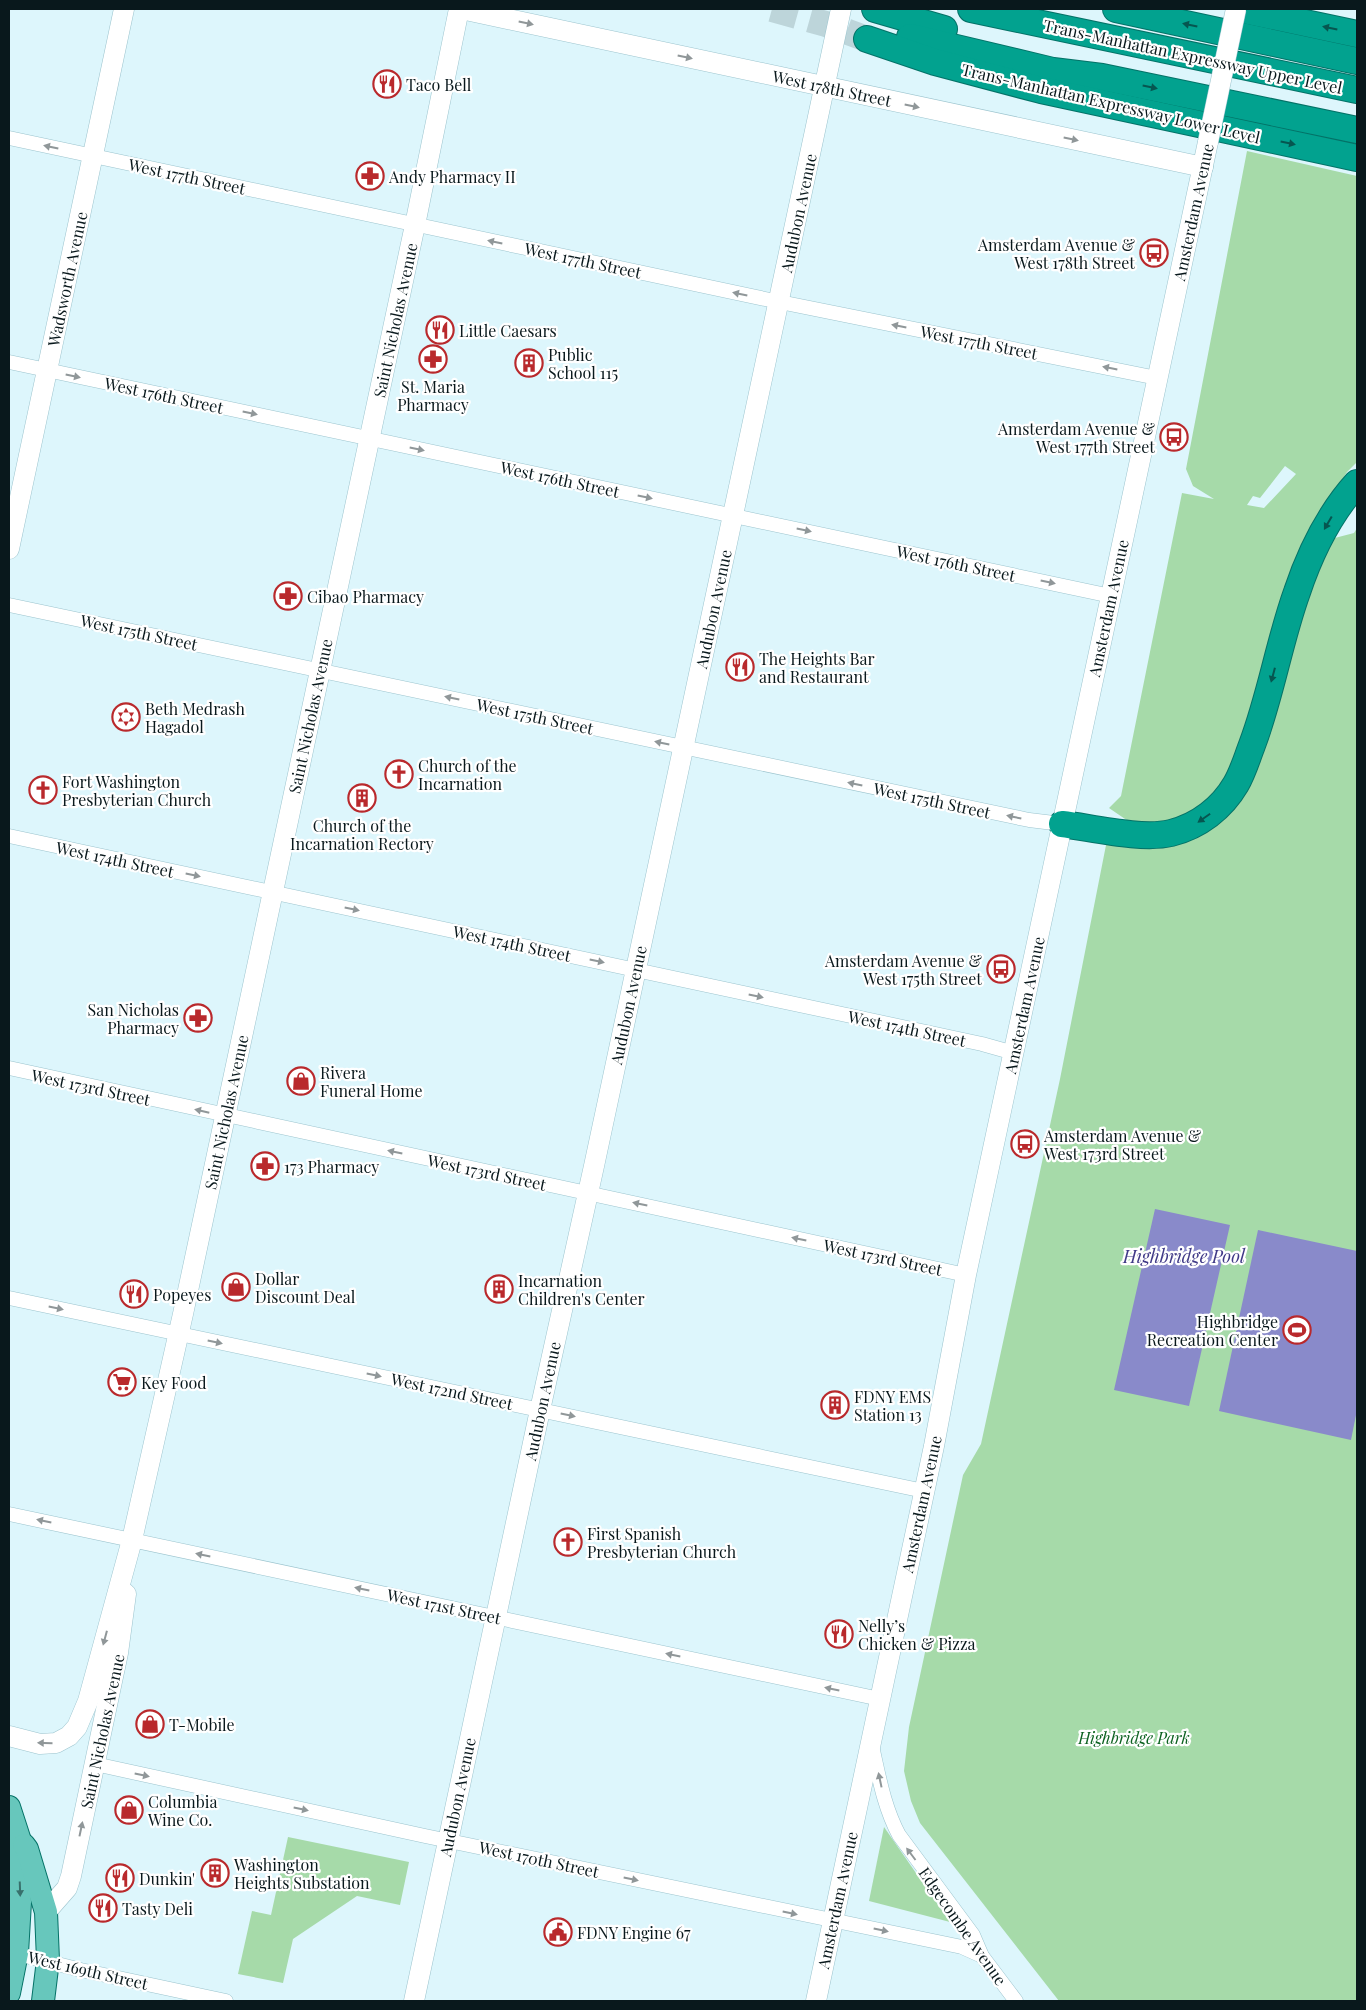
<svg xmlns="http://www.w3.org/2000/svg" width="1366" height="2010" font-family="'Playfair Display',serif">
  <rect width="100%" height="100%" fill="#ddf6fc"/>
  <g fill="#a6daa9" fill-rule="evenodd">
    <path d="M 1247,151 L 1357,176 L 1357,462 L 1347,472 L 1311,529 L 1245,741 L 1219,790 L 1191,814 L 1158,824 L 1128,821 L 1109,808 L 1121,796 L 1182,493 L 1214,499 L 1193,486 L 1186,469 ZM 1285,466 L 1296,474 L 1264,508 L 1247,505 L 1253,496 L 1260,498 Z"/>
    <polygon points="1357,528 1357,2001 1059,2001 920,1823 911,1801 904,1771 909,1727 963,1475 981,1444 1060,1079 1107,840 1215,822 1327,540 1354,533"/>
    <polygon points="884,1827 950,1922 869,1901"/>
    <polygon points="288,1837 409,1862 400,1905 357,1896 293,1939 283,1983 238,1974 252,1911 271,1915"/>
  </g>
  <g fill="#898aca">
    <polygon points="1155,1209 1230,1225 1189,1406 1114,1390"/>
    <polygon points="1258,1230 1357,1251 1357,1410 1351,1440 1219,1411"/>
  </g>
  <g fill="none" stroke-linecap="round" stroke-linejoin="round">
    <polyline stroke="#bdd5da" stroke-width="26" stroke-dasharray="26 13" stroke-linecap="butt" points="772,9 826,24 867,39"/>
    <g stroke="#9cc4ce" stroke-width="15">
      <g id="street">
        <polyline points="9,138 770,300 1157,378"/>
        <polyline points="9,362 1111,596"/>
        <polyline points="9,605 1029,820 1062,824"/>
        <polyline points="9,836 982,1044 1014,1053"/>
        <polyline points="9,1068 966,1275"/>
        <polyline points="9,1298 924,1491"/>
        <polyline points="9,1514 880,1699"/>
        <path d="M 872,1746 C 879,1777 884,1807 899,1835 L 973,1935 L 982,1956 L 1016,2001"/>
        <polyline points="95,1764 425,1836 962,1947 982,1956"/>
        <polyline points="10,1952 81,1970 226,2001"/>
      </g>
    </g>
    <g stroke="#9cc4ce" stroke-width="21">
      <g id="secondary">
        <polyline points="461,9 1203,167"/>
        <polyline points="9,549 124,9"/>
        <polyline points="9,1736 40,1744 56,1743 69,1736 77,1727 88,1701 132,1540 183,1314 415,225 459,9"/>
        <polyline points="46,1912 67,1888 71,1876 118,1653 126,1594"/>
        <polyline points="414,2001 540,1410 594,1166 841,9"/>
        <polyline points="816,2001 934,1446 966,1275 1208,142"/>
      </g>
    </g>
    <g stroke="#047267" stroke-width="24">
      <g id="primary">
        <polyline points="9,1807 20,1841 18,1851 20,1902 17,1953 9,1993"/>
        <polyline points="24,1845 27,1849 46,1912 48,1960 43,2001"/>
      </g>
    </g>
    <g stroke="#047267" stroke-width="28">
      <g id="highway">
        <polyline points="875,9 944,29"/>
        <polyline points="971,9 1357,90"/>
        <polyline points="1116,9 1357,61"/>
        <polyline points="1239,9 1357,34"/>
        <polyline points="910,37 1053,71 1102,77 1357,130"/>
        <polyline points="867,39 935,62 1041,90 1357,158"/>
        <path d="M 1062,824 C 1093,828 1142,840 1171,833 C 1199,826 1222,808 1236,784 C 1243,772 1247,758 1252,745 C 1271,695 1279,642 1297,592 C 1310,553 1329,514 1357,483"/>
      </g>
    </g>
    <use href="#street" stroke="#fff" stroke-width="14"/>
    <use href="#secondary" stroke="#fff" stroke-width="20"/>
    <use href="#primary" stroke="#67c7bc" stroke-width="22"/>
    <use href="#highway" stroke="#02a28f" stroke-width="26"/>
    <g stroke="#9cc4ce" stroke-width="21" stroke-linecap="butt">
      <polyline id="secondary-bridge" points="1208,142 1236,9"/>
    </g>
    <use href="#secondary-bridge" stroke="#fff" stroke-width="20"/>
  </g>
  <defs><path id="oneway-solid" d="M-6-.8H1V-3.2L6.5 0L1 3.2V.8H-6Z" transform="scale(1.25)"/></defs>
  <g fill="#909799">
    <use href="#oneway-solid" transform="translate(526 23) rotate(12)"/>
    <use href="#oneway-solid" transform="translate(685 57) rotate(12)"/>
    <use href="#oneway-solid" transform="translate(912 106) rotate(12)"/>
    <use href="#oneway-solid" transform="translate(1071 139) rotate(12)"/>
    <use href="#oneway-solid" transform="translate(51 147) rotate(-168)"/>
    <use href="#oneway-solid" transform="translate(495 242) rotate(-168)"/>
    <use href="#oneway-solid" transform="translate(740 294) rotate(-168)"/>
    <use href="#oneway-solid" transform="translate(899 326) rotate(-169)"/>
    <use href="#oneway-solid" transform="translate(1110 368) rotate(-169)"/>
    <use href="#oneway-solid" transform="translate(73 376) rotate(12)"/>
    <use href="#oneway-solid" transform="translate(250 413) rotate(12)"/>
    <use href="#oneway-solid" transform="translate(417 449) rotate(12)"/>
    <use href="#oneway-solid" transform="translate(645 497) rotate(12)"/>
    <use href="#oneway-solid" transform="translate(804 530) rotate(12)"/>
    <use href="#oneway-solid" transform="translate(1048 582) rotate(12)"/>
    <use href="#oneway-solid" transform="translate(452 698) rotate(-168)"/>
    <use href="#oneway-solid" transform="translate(662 743) rotate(-168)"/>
    <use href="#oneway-solid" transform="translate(855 784) rotate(-168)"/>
    <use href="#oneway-solid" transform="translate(1014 817) rotate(-168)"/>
    <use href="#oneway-solid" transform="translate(193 875) rotate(12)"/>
    <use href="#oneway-solid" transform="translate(352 909) rotate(12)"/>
    <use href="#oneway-solid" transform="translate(597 961) rotate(12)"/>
    <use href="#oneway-solid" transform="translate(756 996) rotate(12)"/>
    <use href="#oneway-solid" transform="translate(202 1111) rotate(-167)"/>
    <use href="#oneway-solid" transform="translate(395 1152) rotate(-168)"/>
    <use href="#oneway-solid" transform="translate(640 1204) rotate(-168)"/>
    <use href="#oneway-solid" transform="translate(799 1239) rotate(-168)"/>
    <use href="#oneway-solid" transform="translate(56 1308) rotate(12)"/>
    <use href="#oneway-solid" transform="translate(215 1342) rotate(12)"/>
    <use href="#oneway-solid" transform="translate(374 1375) rotate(12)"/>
    <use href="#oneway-solid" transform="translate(568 1415) rotate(12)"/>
    <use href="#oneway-solid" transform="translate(44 1521) rotate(-168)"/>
    <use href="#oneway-solid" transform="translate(203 1555) rotate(-168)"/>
    <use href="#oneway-solid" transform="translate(362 1589) rotate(-168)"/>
    <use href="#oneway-solid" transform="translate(105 1638) rotate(105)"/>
    <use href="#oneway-solid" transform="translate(673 1655) rotate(-168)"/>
    <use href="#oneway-solid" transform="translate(832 1689) rotate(-168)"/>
    <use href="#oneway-solid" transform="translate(45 1743) rotate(-179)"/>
    <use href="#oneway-solid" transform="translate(142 1775) rotate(12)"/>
    <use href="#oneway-solid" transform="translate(880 1780) rotate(-102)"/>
    <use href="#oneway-solid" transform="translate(301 1809) rotate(12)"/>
    <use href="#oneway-solid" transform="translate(81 1829) rotate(-78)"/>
    <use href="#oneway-solid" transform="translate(911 1854) rotate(-127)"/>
    <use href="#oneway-solid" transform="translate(631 1879) rotate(12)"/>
    <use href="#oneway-solid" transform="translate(790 1913) rotate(12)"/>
    <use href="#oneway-solid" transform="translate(881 1930) rotate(12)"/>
  </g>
  <g fill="#065650">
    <use href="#oneway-solid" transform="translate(1190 25) rotate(-168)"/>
    <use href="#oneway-solid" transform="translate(1330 28) rotate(-168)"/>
    <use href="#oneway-solid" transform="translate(1150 87) rotate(12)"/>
    <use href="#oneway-solid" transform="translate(1288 143) rotate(12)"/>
    <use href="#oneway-solid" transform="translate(1328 523) rotate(120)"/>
    <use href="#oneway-solid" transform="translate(1273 675) rotate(105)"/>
    <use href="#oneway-solid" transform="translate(1204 818) rotate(145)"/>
  </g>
  <use fill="#38706c" href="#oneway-solid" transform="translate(20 1889) rotate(88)"/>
  <defs>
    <g id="restaurant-ring" transform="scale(1.4375)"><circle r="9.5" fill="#fff" stroke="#b9292c" stroke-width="1.5"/><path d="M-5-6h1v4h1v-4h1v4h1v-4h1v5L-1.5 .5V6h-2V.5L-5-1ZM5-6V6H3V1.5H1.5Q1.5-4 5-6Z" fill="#b9292c"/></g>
    <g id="pharmacy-ring" transform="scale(1.4375)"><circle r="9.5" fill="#fff" stroke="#b9292c" stroke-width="1.5"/><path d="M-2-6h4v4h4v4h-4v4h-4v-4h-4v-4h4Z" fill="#b9292c"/></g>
    <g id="bus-ring" transform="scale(1.4375)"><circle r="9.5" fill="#fff" stroke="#b9292c" stroke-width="1.5"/><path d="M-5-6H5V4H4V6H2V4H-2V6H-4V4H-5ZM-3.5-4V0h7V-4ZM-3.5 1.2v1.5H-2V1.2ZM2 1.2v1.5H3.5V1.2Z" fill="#b9292c"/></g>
    <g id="building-ring" transform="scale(1.4375)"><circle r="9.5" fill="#fff" stroke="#b9292c" stroke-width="1.5"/><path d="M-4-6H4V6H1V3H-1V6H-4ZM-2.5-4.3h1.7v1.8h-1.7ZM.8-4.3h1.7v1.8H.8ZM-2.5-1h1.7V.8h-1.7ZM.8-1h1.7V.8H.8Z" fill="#b9292c"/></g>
    <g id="synagogue-ring" transform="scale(1.4375)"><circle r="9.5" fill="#fff" stroke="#b9292c" stroke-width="1.5"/><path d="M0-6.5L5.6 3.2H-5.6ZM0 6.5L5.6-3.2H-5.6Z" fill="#b9292c"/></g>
    <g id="church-ring" transform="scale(1.4375)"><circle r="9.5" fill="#fff" stroke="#b9292c" stroke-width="1.5"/><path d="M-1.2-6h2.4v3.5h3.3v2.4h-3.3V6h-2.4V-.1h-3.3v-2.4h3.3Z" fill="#b9292c"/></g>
    <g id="shop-ring" transform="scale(1.4375)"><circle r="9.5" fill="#fff" stroke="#b9292c" stroke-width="1.5"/><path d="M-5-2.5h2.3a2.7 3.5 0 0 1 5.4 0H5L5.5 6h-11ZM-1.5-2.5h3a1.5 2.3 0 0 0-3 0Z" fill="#b9292c"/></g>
    <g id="stadium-ring" transform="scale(1.4375)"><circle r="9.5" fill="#fff" stroke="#b9292c" stroke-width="1.5"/><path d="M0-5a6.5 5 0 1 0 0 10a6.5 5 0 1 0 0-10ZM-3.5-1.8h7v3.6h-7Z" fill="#b9292c"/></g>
    <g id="supermarket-ring" transform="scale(1.4375)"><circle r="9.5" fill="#fff" stroke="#b9292c" stroke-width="1.5"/><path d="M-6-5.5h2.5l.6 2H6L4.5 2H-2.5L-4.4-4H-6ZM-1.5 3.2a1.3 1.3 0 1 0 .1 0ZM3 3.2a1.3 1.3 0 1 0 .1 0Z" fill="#b9292c"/></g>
    <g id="civic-ring" transform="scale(1.4375)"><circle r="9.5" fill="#fff" stroke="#b9292c" stroke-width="1.5"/><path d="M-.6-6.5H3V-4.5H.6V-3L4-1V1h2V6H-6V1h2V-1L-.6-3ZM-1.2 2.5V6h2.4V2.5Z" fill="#b9292c"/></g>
  </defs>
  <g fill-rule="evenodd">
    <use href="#restaurant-ring" x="387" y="84"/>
    <use href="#pharmacy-ring" x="370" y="176"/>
    <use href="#bus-ring" x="1154" y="253"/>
    <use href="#restaurant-ring" x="440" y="330"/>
    <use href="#pharmacy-ring" x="433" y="359"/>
    <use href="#building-ring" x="529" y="363"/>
    <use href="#bus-ring" x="1174" y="437"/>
    <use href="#pharmacy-ring" x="288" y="596"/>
    <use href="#restaurant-ring" x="740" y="667"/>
    <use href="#synagogue-ring" x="126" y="717"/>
    <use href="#church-ring" x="399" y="774"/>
    <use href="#church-ring" x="43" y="790"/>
    <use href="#building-ring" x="362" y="798"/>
    <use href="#bus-ring" x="1001" y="969"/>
    <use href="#pharmacy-ring" x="198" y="1018"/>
    <use href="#shop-ring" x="301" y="1081"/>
    <use href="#bus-ring" x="1025" y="1144"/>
    <use href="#pharmacy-ring" x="265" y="1166"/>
    <use href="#shop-ring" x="236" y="1287"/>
    <use href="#building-ring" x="499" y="1289"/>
    <use href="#restaurant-ring" x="134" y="1294"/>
    <use href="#stadium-ring" x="1297" y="1330"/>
    <use href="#supermarket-ring" x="122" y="1382"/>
    <use href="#building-ring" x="835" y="1405"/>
    <use href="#church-ring" x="568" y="1542"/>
    <use href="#restaurant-ring" x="839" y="1634"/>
    <use href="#shop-ring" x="150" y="1724"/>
    <use href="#shop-ring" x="129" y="1810"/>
    <use href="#building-ring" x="215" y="1873"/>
    <use href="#restaurant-ring" x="120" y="1878"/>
    <use href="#restaurant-ring" x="103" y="1908"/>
    <use href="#civic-ring" x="558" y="1932"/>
  </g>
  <g text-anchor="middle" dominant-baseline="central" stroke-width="4.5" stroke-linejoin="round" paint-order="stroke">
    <g font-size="16" fill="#09181c" stroke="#fff">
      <text transform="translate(1193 56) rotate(12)">Trans-Manhattan Expressway Upper Level</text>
      <text transform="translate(832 88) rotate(12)">West 178th Street</text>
      <text transform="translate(1111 103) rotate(13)">Trans-Manhattan Expressway Lower Level</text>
      <text transform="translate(187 176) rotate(12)">West 177th Street</text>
      <text transform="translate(1193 212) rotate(-78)">Amsterdam Avenue</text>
      <text transform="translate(798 213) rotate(-78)">Audubon Avenue</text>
      <text transform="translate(583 260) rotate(12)">West 177th Street</text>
      <text transform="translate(67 279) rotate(-78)">Wadsworth Avenue</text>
      <text transform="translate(395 320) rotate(-78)">Saint Nicholas Avenue</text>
      <text transform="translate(979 342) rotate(11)">West 177th Street</text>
      <text transform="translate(164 395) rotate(12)">West 176th Street</text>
      <text transform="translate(560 479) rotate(12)">West 176th Street</text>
      <text transform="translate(956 563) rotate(12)">West 176th Street</text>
      <text transform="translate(1108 608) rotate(-78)">Amsterdam Avenue</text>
      <text transform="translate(713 609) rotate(-78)">Audubon Avenue</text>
      <text transform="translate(139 632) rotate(12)">West 175th Street</text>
      <text transform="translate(310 716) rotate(-78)">Saint Nicholas Avenue</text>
      <text transform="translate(535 716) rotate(12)">West 175th Street</text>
      <text transform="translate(932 800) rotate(12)">West 175th Street</text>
      <text transform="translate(115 859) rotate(12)">West 174th Street</text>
      <text transform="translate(512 943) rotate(12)">West 174th Street</text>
      <text transform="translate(628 1005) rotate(-78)">Audubon Avenue</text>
      <text transform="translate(1024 1005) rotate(-78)">Amsterdam Avenue</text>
      <text transform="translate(907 1028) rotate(12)">West 174th Street</text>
      <text transform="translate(91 1087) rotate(12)">West 173rd Street</text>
      <text transform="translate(226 1112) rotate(-78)">Saint Nicholas Avenue</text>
      <text transform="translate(487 1172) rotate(12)">West 173rd Street</text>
      <text transform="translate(883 1257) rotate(12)">West 173rd Street</text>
      <text transform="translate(452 1391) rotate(12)">West 172nd Street</text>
      <text transform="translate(542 1401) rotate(-78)">Audubon Avenue</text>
      <text transform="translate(921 1504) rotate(-78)">Amsterdam Avenue</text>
      <text transform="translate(444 1606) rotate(12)">West 171st Street</text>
      <text transform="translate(102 1731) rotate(-78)">Saint Nicholas Avenue</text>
      <text transform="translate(457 1797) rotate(-78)">Audubon Avenue</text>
      <text transform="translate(539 1859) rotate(12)">West 170th Street</text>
      <text transform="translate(837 1900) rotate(-78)">Amsterdam Avenue</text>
      <text transform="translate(963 1926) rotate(55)">Edgecombe Avenue</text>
      <text transform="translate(88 1970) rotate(13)">West 169th Street</text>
    </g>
    <g font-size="16" fill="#09181c" stroke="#fff" text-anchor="start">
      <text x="406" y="84">Taco Bell</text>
      <text x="389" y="176">Andy Pharmacy II</text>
      <text x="1135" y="244" text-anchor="end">Amsterdam Avenue &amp;<tspan x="1135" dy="18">West 178th Street</tspan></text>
      <text x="459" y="330">Little Caesars</text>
      <text x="548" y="354">Public<tspan x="548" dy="18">School 115</tspan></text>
      <text x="433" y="386" text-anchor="middle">St. Maria<tspan x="433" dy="18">Pharmacy</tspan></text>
      <text x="1155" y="428" text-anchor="end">Amsterdam Avenue &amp;<tspan x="1155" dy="18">West 177th Street</tspan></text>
      <text x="307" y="596">Cibao Pharmacy</text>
      <text x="759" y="658">The Heights Bar<tspan x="759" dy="18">and Restaurant</tspan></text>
      <text x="145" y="708">Beth Medrash<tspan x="145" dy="18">Hagadol</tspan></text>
      <text x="418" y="765">Church of the<tspan x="418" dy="18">Incarnation</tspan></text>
      <text x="62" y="781">Fort Washington<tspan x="62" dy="18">Presbyterian Church</tspan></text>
      <text x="362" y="825" text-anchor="middle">Church of the<tspan x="362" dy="18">Incarnation Rectory</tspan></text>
      <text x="982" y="960" text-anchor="end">Amsterdam Avenue &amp;<tspan x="982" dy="18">West 175th Street</tspan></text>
      <text x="179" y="1009" text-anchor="end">San Nicholas<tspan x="179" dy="18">Pharmacy</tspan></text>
      <text x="320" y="1072">Rivera<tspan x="320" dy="18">Funeral Home</tspan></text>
      <text x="1044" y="1135">Amsterdam Avenue &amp;<tspan x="1044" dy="18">West 173rd Street</tspan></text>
      <text x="284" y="1166">173 Pharmacy</text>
      <text x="255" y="1278">Dollar<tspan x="255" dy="18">Discount Deal</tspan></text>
      <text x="518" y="1280">Incarnation<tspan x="518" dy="18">Children's Center</tspan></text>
      <text x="153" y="1294">Popeyes</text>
      <text x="1278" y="1321" text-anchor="end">Highbridge<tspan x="1278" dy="18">Recreation Center</tspan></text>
      <text x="141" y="1382">Key Food</text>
      <text x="854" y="1396">FDNY EMS<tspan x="854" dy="18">Station 13</tspan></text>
      <text x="587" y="1533">First Spanish<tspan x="587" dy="18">Presbyterian Church</tspan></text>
      <text x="858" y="1625">Nelly’s<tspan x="858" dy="18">Chicken &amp; Pizza</tspan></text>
      <text x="169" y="1724">T-Mobile</text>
      <text x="148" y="1801">Columbia<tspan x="148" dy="18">Wine Co.</tspan></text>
      <text x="234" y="1864">Washington<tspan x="234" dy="18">Heights Substation</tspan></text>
      <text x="139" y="1878">Dunkin'</text>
      <text x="122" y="1908">Tasty Deli</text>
      <text x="577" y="1932">FDNY Engine 67</text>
    </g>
    <g font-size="16" font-style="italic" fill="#0d6221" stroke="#fff">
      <text x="1134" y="1737">Highbridge Park</text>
    </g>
    <g font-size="18" font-style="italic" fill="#403a87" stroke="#fff">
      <text x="1184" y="1256">Highbridge Pool</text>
    </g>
  </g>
  <rect width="1366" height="2010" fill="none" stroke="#09181c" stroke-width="20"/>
</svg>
